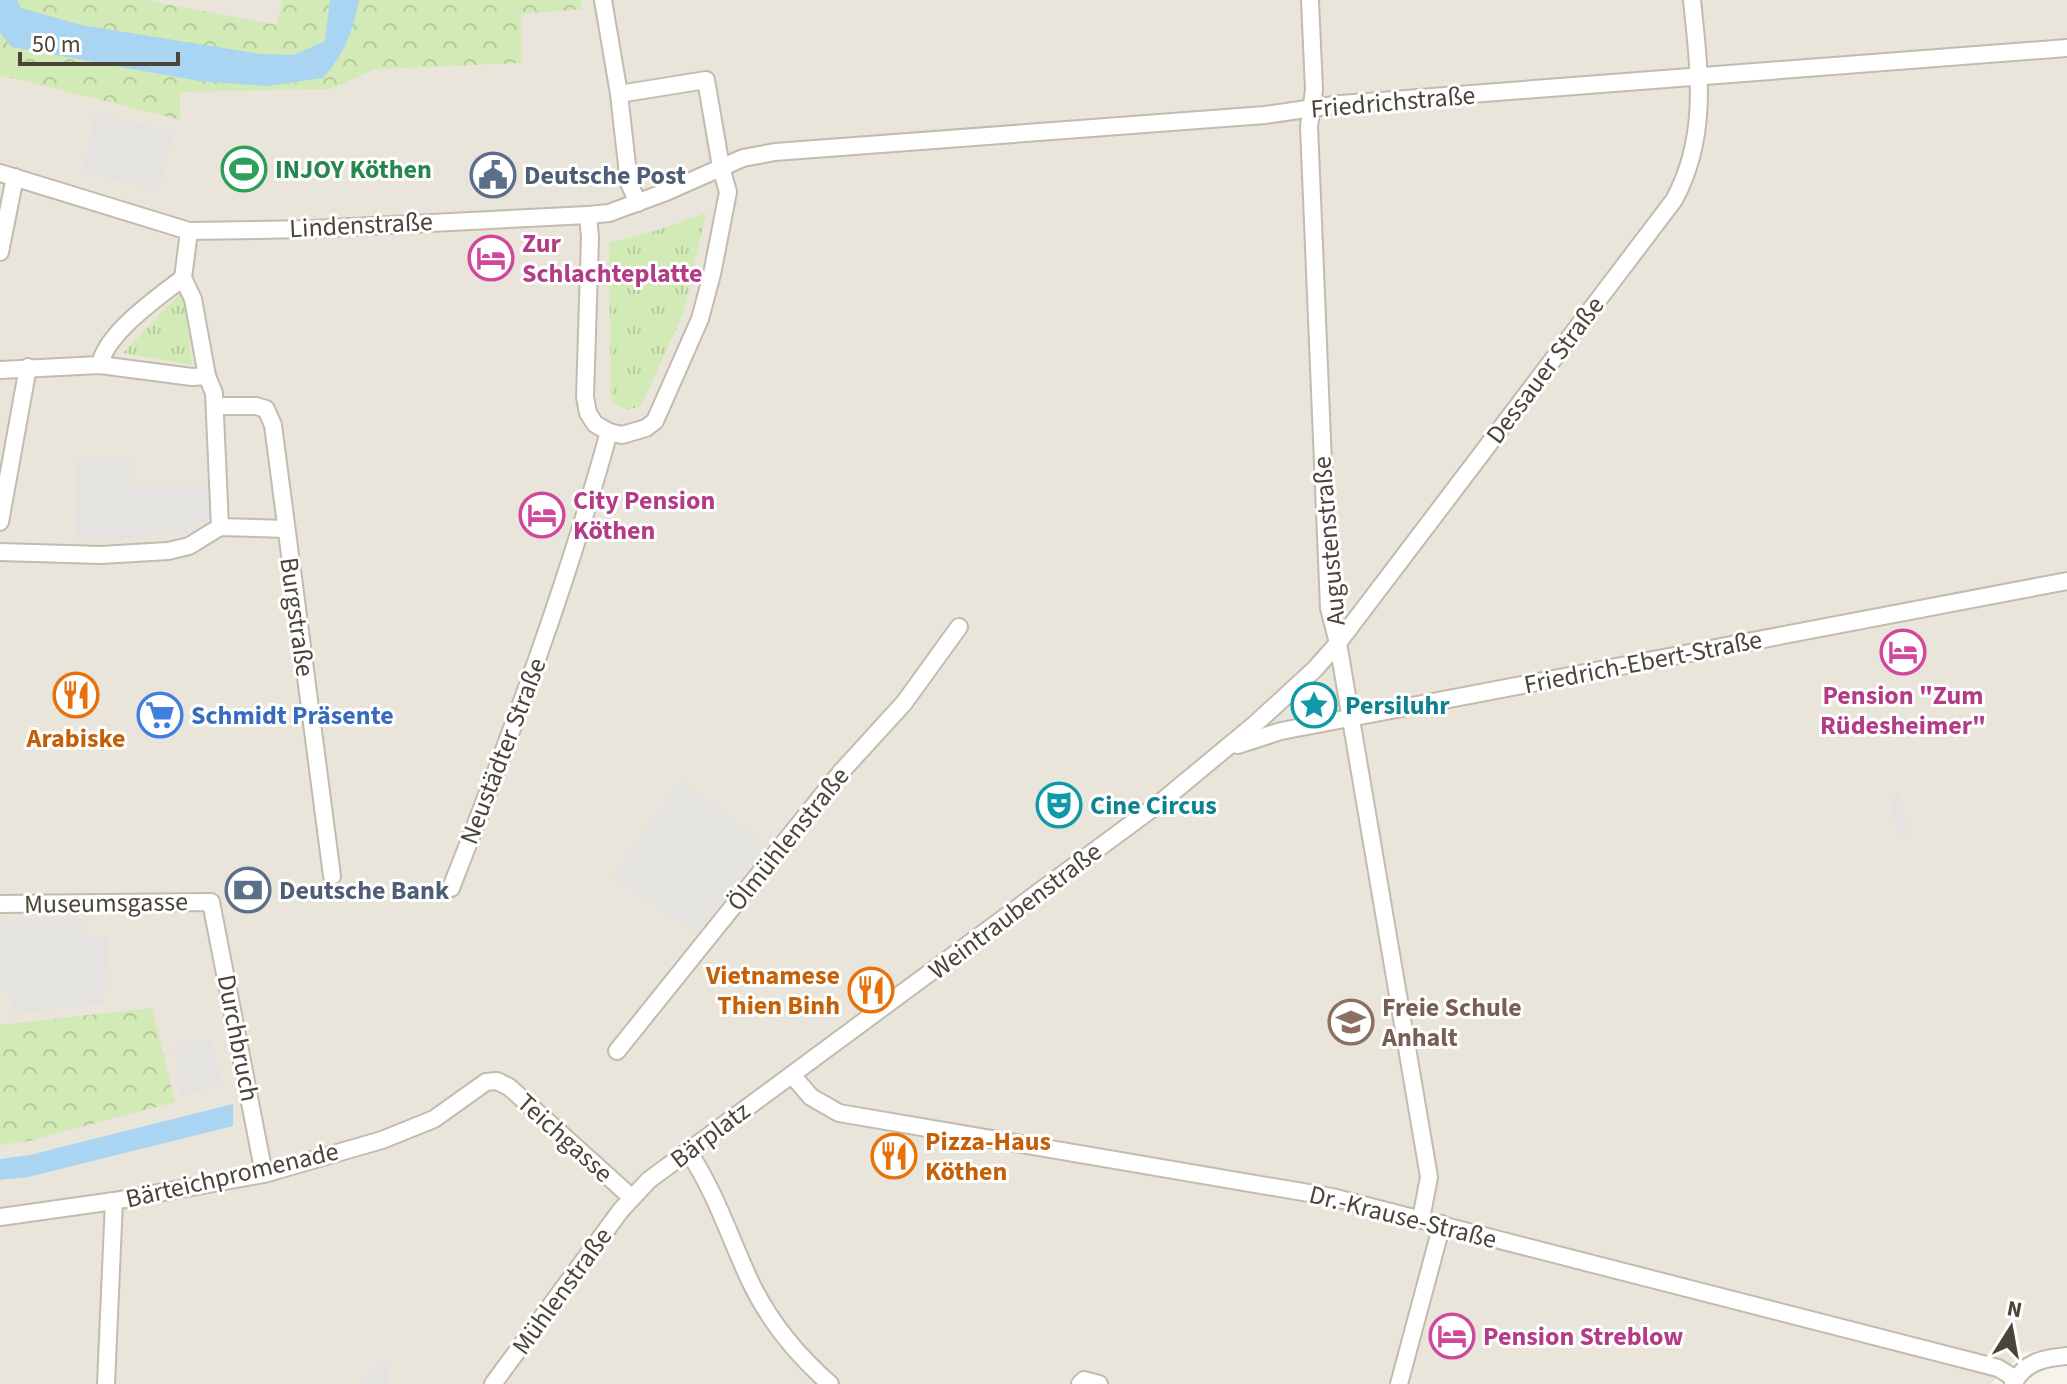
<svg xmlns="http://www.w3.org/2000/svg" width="2067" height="1384" font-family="'Source Sans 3',sans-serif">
  <defs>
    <pattern id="grass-tufts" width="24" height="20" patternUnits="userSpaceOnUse" patternTransform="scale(2)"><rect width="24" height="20" fill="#d2eab5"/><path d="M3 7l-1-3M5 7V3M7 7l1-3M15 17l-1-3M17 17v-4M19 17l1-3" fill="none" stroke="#b6ca9c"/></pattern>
    <pattern id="forest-crowns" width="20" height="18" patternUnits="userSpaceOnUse" patternTransform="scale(2)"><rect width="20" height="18" fill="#d2eab5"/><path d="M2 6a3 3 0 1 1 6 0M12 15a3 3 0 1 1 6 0" fill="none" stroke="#b6ca9c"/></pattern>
  </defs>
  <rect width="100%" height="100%" fill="#f6f3ec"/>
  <polygon fill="#eae5da" points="0,0 2067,0 2067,1348 2023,1352 1991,1384 0,1384"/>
  <g fill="url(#grass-tufts)">
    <path d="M 706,213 L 683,314 L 641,406 C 629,411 621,409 611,401 L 609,243 L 658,230 Z"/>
    <polygon points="184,289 192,365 123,353"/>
  </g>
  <g fill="url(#forest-crowns)">
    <polygon points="0,0 145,0 277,25 282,0 580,0 582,9 521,14 522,63 376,69 330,89 180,92 180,120 0,75"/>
    <polygon points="152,1008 175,1102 29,1141 0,1145 0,1025"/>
  </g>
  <g fill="#e5e3e0">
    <polygon points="95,114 173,132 159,190 82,172"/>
    <polygon points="77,457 130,458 129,485 212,487 211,522 191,522 190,534 153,533 153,539 75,538"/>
    <polygon points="681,780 767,845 697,932 611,878"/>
    <polygon points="1900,790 1908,835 1897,836 1889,792"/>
    <polygon points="82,919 82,935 109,935 104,1003 15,1014 8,990 0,990 0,920"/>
    <polygon points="211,1038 223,1086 180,1096 174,1044"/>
    <polygon points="384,1359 389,1364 389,1384 358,1384"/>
  </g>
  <g fill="#a9d4f2">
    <path d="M 0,0 L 17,0 L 21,8 L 81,25 L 261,54 L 294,55 L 325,41 L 330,0 L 359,0 C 352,33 345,53 323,78 L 268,86 L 199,81 L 12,47 L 0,33 Z"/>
    <polygon points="233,1104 233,1126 28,1177 0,1180 0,1159 30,1155"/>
  </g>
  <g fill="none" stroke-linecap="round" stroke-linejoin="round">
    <g stroke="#c2bbae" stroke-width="20">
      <g id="minor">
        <polyline points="603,0 619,94 629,183 638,203"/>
        <polyline points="1310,0 1314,90 1309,126 1329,608 1338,643 1429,1177 1421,1219"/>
        <polyline points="0,173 189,231 312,229 588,215 609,213 666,192 743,158 775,152 1265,115 1341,104 2067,48"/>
        <polyline points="588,215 590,237 585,397 588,413 595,424 609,432 622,435 646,428 655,421 700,319 712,274 728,192 721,167 706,80 619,94"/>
        <polyline points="189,231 183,278 193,299 207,376 214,393 220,527"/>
        <polyline points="0,252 15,177"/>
        <path d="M 100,365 C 105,334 158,297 183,278"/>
        <polyline points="0,370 100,365 192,377 207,376"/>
        <polyline points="216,406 256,406 266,409 273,425 332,876"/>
        <polyline points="0,522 28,367"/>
        <polyline points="0,552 101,555 168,551 189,546 220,527 285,529"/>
        <polyline points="1238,745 1281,731 2067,581"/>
        <path d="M 451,888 C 510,738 566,588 609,432"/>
        <polyline points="0,904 211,902 264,1174"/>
        <polyline points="617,1051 841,772 904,703 959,627"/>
        <polyline points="792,1075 811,1097 839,1113 1332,1197 1998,1368 2016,1379"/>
        <path d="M 688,1151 C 715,1191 730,1238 750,1281 C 769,1321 797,1355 830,1384"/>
        <polyline points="0,1217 114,1201 264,1174 382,1140 434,1119 486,1082 497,1081 509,1087 631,1197"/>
        <polyline points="106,1384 114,1201"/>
        <path d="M 493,1384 L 621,1210 L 649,1180 L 1161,802 L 1254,725 L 1315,669 L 1338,643 L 1674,200 C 1709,136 1699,69 1692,0"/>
        <polyline points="1080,1384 1084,1380 1099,1384"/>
        <polyline points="1399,1384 1442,1224"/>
        <path d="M 2013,1384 C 2025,1362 2043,1358 2067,1356"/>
      </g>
    </g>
    <use href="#minor" stroke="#fff" stroke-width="16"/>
  </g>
  <defs>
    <g id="stadium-ring" transform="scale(2.3)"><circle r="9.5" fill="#fff" stroke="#2e9e5b" stroke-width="1.5"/><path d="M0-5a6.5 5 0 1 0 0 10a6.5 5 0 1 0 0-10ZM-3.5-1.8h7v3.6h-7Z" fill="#2e9e5b"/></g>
    <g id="civic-ring" transform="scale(2.3)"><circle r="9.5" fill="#fff" stroke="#5c6f8a" stroke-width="1.5"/><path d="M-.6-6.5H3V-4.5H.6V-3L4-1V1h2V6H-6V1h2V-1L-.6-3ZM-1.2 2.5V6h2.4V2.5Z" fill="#5c6f8a"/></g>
    <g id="hotel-ring" transform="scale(2.3)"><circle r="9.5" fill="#fff" stroke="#d1479c" stroke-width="1.5"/><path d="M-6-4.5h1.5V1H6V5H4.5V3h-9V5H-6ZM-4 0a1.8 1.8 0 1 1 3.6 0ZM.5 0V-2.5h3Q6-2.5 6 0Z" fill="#d1479c"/></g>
    <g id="restaurant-ring" transform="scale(2.3)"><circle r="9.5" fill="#fff" stroke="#e8710a" stroke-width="1.5"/><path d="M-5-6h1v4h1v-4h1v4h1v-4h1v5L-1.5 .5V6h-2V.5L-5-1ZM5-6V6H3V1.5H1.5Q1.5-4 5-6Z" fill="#e8710a"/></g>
    <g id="sight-ring" transform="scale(2.3)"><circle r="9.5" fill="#fff" stroke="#0f9aa8" stroke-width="1.5"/><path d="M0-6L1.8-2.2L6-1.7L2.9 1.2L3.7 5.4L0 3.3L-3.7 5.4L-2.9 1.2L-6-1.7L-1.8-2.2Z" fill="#0f9aa8"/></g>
    <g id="supermarket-ring" transform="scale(2.3)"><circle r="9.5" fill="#fff" stroke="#3f7fe0" stroke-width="1.5"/><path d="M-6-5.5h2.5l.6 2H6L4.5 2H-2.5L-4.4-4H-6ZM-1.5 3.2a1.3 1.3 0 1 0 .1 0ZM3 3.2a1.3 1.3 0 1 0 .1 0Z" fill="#3f7fe0"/></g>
    <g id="theatre-ring" transform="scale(2.3)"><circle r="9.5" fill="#fff" stroke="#0f9aa8" stroke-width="1.5"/><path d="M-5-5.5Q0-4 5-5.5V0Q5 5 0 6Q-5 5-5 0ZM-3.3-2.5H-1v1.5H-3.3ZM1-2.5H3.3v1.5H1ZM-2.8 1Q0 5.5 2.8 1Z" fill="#0f9aa8"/></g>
    <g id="bank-ring" transform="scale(2.3)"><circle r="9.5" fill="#fff" stroke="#5c6f8a" stroke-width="1.5"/><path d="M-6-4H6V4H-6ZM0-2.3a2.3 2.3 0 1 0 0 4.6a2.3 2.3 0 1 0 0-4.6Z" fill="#5c6f8a"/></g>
    <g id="school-ring" transform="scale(2.3)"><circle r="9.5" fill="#fff" stroke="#8d6e63" stroke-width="1.5"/><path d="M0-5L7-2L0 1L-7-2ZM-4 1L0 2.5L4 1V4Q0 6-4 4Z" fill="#8d6e63"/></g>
  </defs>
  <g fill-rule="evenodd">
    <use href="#stadium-ring" x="244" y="169"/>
    <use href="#civic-ring" x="493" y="175"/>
    <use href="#hotel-ring" x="491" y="258"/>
    <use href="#hotel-ring" x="542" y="515"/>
    <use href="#hotel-ring" x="1903" y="652"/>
    <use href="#restaurant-ring" x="76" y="695"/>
    <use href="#sight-ring" x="1314" y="705"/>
    <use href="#supermarket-ring" x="160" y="715"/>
    <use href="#theatre-ring" x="1059" y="805"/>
    <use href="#bank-ring" x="248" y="890"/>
    <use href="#restaurant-ring" x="871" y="990"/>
    <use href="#school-ring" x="1351" y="1022"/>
    <use href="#restaurant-ring" x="894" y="1156"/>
    <use href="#hotel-ring" x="1452" y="1336"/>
  </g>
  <g text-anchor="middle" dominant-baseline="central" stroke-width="6" stroke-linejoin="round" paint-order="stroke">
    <g font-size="26" fill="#4b4439" stroke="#fff">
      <text transform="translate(1393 102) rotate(-5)">Friedrichstraße</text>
      <text transform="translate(361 225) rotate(-3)">Lindenstraße</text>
      <text transform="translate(1545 370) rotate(-53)">Dessauer Straße</text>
      <text transform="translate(1329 541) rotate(-95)">Augustenstraße</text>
      <text transform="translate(297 617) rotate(82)">Burgstraße</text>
      <text transform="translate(1643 662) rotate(-11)">Friedrich-Ebert-Straße</text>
      <text transform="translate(503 751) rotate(-69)">Neustädter Straße</text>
      <text transform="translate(788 839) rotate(-51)">Ölmühlenstraße</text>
      <text transform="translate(106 903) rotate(-1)">Museumsgasse</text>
      <text transform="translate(1015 911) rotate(-37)">Weintraubenstraße</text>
      <text transform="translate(238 1038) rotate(79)">Durchbruch</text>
      <text transform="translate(710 1135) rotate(-37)">Bärplatz</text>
      <text transform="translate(565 1138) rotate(42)">Teichgasse</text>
      <text transform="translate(232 1175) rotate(-13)">Bärteichpromenade</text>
      <text transform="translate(1403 1217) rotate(14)">Dr.-Krause-Straße</text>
      <text transform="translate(562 1291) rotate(-54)">Mühlenstraße</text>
    </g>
    <g font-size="26" font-weight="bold" fill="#27864d" stroke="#fff" text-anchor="start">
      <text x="275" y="169">INJOY Köthen</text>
    </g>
    <g font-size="26" font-weight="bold" fill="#4e5e75" stroke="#fff" text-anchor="start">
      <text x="524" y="175">Deutsche Post</text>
      <text x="279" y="890">Deutsche Bank</text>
    </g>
    <g font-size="26" font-weight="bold" fill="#b23c85" stroke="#fff" text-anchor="start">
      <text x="522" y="243">Zur<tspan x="522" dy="30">Schlachteplatte</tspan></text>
      <text x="573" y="500">City Pension<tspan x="573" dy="30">Köthen</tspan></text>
      <text x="1903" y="695" text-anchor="middle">Pension "Zum<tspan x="1903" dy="30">Rüdesheimer"</tspan></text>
      <text x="1483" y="1336">Pension Streblow</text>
    </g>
    <g font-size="26" font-weight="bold" fill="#0d838f" stroke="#fff" text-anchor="start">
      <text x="1345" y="705">Persiluhr</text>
      <text x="1090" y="805">Cine Circus</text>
    </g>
    <g font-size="26" font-weight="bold" fill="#366cbe" stroke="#fff" text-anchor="start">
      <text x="191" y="715">Schmidt Präsente</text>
    </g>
    <g font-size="26" font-weight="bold" fill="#c56008" stroke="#fff">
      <text x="76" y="738">Arabiske</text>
      <text x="840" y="975" text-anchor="end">Vietnamese<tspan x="840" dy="30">Thien Binh</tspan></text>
      <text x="925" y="1141" text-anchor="start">Pizza-Haus<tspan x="925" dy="30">Köthen</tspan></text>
    </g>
    <g font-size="26" font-weight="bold" fill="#785e54" stroke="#fff" text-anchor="start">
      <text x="1382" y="1007">Freie Schule<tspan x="1382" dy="30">Anhalt</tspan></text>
    </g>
  </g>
  <g transform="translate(2011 1328) rotate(11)" stroke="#ffffff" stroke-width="6" paint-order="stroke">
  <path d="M0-6L14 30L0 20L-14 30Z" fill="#4b4439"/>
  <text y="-12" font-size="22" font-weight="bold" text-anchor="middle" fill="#4b4439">N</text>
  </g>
  <path d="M20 52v12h158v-12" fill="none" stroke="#4b4439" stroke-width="4"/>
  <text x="32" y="52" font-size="24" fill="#4b4439" stroke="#ffffff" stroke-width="6" paint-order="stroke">50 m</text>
</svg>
